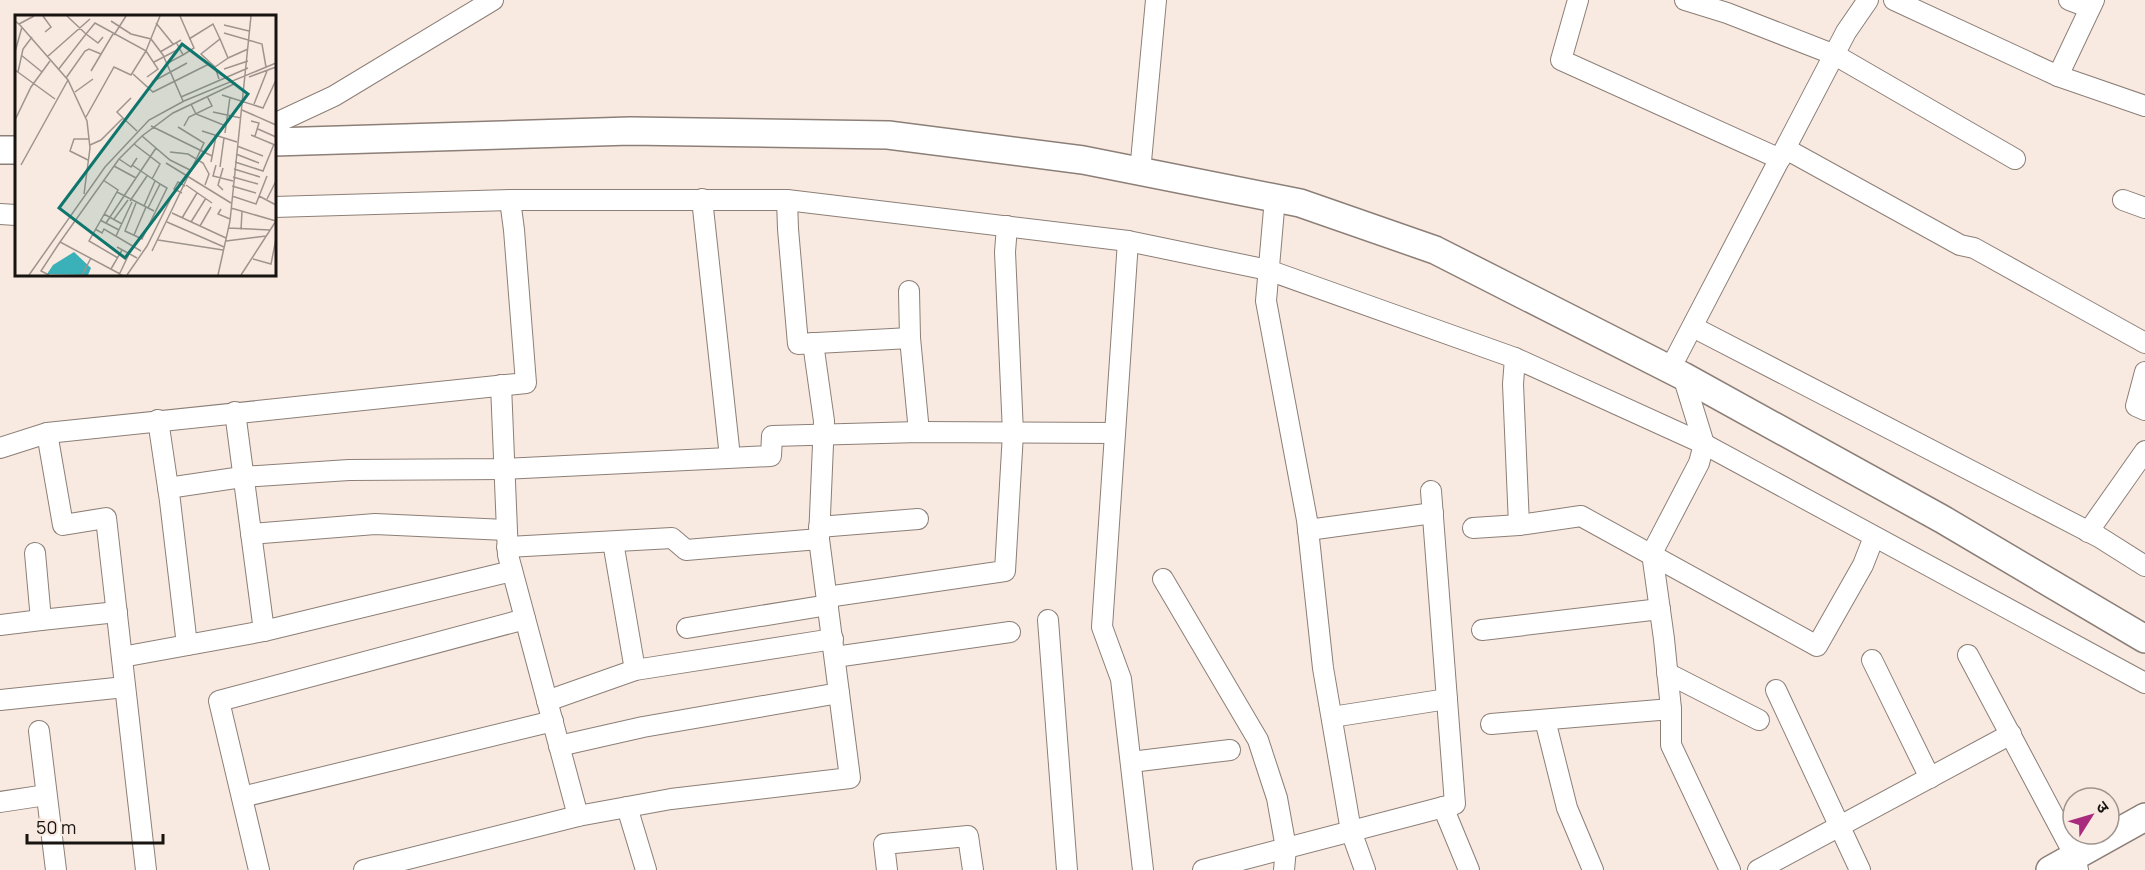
<svg xmlns="http://www.w3.org/2000/svg" width="2145" height="870" font-family="Manrope,'Noto Sans Devanagari',sans-serif">
  <rect width="100%" height="100%" fill="#f8eae1"/>
  <g fill="none" stroke-linecap="round" stroke-linejoin="round">
    <g stroke="#8c7f77" stroke-width="22">
      <g id="street">
        <polyline points="1578,0 1561,60 1780,159 1786,149 1960,245 1974,248 2145,343"/>
        <polyline points="1685,0 1727,13 1835,55 2015,159"/>
        <polyline points="1894,0 2058,76 2094,0"/>
        <polyline points="2069,0 2090,8"/>
        <polyline points="2058,76 2145,106"/>
        <polyline points="274,124 334,96 493,0"/>
        <polyline points="1140,172 1156,0"/>
        <polyline points="1275,198 1266,301 1307,520 1323,668 1351,831 1365,870"/>
        <polyline points="702,199 730,457"/>
        <polyline points="787,200 788,229 798,344 910,338"/>
        <polyline points="2123,200 2145,208"/>
        <polyline points="274,207 510,200 787,200 1128,241 1268,270 1515,358 1704,444 2145,683"/>
        <polyline points="0,214 16,215"/>
        <polyline points="1128,241 1102,627 1121,679 1143,870"/>
        <polyline points="909,291 910,338 919,432"/>
        <polyline points="1693,327 2099,537 2145,566"/>
        <polyline points="1515,358 1513,384 1519,525"/>
        <polyline points="1670,369 1846,32 1868,0"/>
        <polyline points="2145,372 2136,406 2145,410"/>
        <polyline points="1683,376 1704,444 1699,463 1652,553 1664,639 1671,709 1671,745 1730,870"/>
        <polyline points="501,385 508,555 578,816"/>
        <polyline points="235,412 264,631"/>
        <polyline points="158,420 170,501 187,645"/>
        <polyline points="47,433 63,525 106,518 146,870"/>
        <polyline points="0,448 47,433 526,383 514,230 510,200"/>
        <polyline points="168,488 242,477 349,470 504,469 771,456 772,436 919,432 1115,433"/>
        <polyline points="819,527 918,519"/>
        <polyline points="1473,528 1519,525 1581,516 1817,646 1863,565 1874,537"/>
        <polyline points="1308,530 1433,513"/>
        <polyline points="2088,532 2145,451"/>
        <polyline points="251,534 375,524 506,530"/>
        <polyline points="613,542 635,670"/>
        <polyline points="507,547 672,538 686,550 819,539"/>
        <polyline points="1163,579 1258,740 1277,798 1286,848 1284,870"/>
        <polyline points="827,597 1005,571 1013,433 1005,252 1007,226"/>
        <polyline points="41,620 117,612"/>
        <polyline points="1048,620 1067,870"/>
        <polyline points="0,625 41,620 35,553"/>
        <polyline points="687,628 828,605"/>
        <polyline points="1482,630 1660,609"/>
        <polyline points="1968,655 2075,856 2078,870"/>
        <polyline points="122,657 264,631 512,571"/>
        <polyline points="835,657 1010,632"/>
        <polyline points="1872,660 1930,778"/>
        <polyline points="1667,673 1759,720"/>
        <polyline points="1776,690 1860,870"/>
        <polyline points="0,700 125,687"/>
        <polyline points="547,701 635,670 833,639"/>
        <polyline points="1332,717 1447,699"/>
        <polyline points="1545,720 1567,808 1593,870"/>
        <polyline points="1491,724 1671,709"/>
        <polyline points="39,731 56,870"/>
        <polyline points="559,746 643,727 839,693 819,539 824,421 813,343"/>
        <polyline points="1131,762 1230,750"/>
        <polyline points="242,797 553,721"/>
        <polyline points="0,802 46,795"/>
        <polyline points="627,807 646,870"/>
        <polyline points="1443,807 1469,870"/>
        <polyline points="259,870 219,701 525,619"/>
        <polyline points="364,870 578,816 671,799 850,778 839,693"/>
        <polyline points="887,870 884,844 968,836 973,870"/>
        <polyline points="1203,870 1455,804 1431,491"/>
        <polyline points="1758,870 2011,734"/>
      </g>
    </g>
    <g stroke="#8c7f77" stroke-width="30">
      <g id="secondary">
        <polyline points="274,142 630,131 888,135 1083,160 1300,203 1435,250 1683,376 1942,519 2145,639"/>
        <polyline points="0,150 16,150"/>
        <polyline points="2050,870 2145,817"/>
      </g>
    </g>
    <use href="#street" stroke="#fff" stroke-width="20"/>
    <use href="#secondary" stroke="#fff" stroke-width="27"/>
  </g>
  <g transform="translate(15 15)">
    <rect width="261" height="261" fill="#f8eae1"/>
    <path d="M 59,237 L 76,253 L 73,260 L 32,259 L 38,250 Z" fill="#3ab0b9"/>
    <path fill="none" stroke="#9e948d" stroke-width="1.5" d="M 28,1 L 36,12 L 30,17M 52,1 L 71,19 L 80,8 L 131,36 L 145,1M 165,1 L 179,33 L 168,40M 0,6 L 4,9 L 19,1M 96,6 L 116,19 L 136,24 L 148,40 L 168,86M 141,8 L 158,29M 4,9 L 53,65 L 72,106 L 75,133 L 69,179M 209,10 L 234,16M 209,18 L 247,29 L 251,52M 99,20 L 111,1M 174,24 L 198,9 L 205,24M 0,37 L 7,12M 145,37 L 166,25M 6,40 L 27,57M 32,42 L 75,4M 213,43 L 233,34M 139,47 L 164,34M 151,49 L 168,40 L 161,27M 200,52 L 213,43 L 205,24 L 186,39 L 200,52 L 204,64M 209,54 L 233,46M 0,55 L 40,84M 43,55 L 71,19 L 83,28 L 88,22M 76,56 L 98,19M 3,57 L 8,34 L 17,22M 118,59 L 138,77 L 194,49M 234,62 L 261,52M 51,63 L 70,36 L 74,34 L 86,39M 137,67 L 172,48M 60,77 L 78,64M 207,80 L 248,93 L 261,65M 166,82 L 233,53M 176,89 L 181,99 L 211,111M 239,89 L 252,56M 227,95 L 261,110M 198,97 L 226,103M 71,102 L 99,52 L 116,60 L 131,36 L 143,54 L 132,62M 108,103 L 102,97 L 116,83M 0,105 L 16,72 L 35,46M 236,106 L 244,108 L 240,121M 136,111 L 197,141M 169,111 L 174,102 L 197,91 L 192,81M 243,114 L 261,122M 187,116 L 222,127M 210,118 L 215,82M 236,120 L 260,130M 127,121 L 155,145 L 177,156M 119,129 L 145,149 L 137,164M 75,130 L 86,125 L 108,103 L 122,116M 222,131 L 248,141M 155,137 L 173,139 L 188,148 L 194,159 L 190,170M 221,139 L 244,148M 104,144 L 116,152 L 122,143M 73,145 L 55,136 L 59,124 L 74,124M 196,147 L 201,121M 220,147 L 248,156 L 259,129M 151,148 L 216,188M 6,150 L 53,65M 117,150 L 145,169 L 133,193M 201,150 L 198,161 L 218,166M 99,151 L 121,163M 205,152 L 209,123M 208,153 L 203,170 L 208,175M 219,154 L 245,162M 218,162 L 243,169M 88,165 L 103,175 L 74,226 L 103,243M 171,170 L 197,188M 217,171 L 241,178M 102,177 L 139,196M 167,178 L 159,174 L 163,167 L 170,171M 217,181 L 241,189 L 252,161M 244,181 L 261,190M 252,184 L 261,166M 115,186 L 132,161M 121,188 L 110,216 L 127,224 L 152,173 L 145,169M 129,191 L 140,166M 216,193 L 261,206M 206,194 L 203,199 L 215,204M 157,198 L 211,223M 89,199 L 107,209M 167,203 L 182,178M 99,204 L 113,185M 85,205 L 104,215M 152,207 L 209,232M 176,207 L 191,183M 91,208 L 141,133M 185,211 L 196,192M 213,213 L 255,215M 80,214 L 87,218 L 89,214 L 126,236M 226,215 L 227,196M 119,220 L 131,192M 101,221 L 117,187M 143,225 L 208,235M 211,226 L 251,221M 102,232 L 122,243M 137,236 L 189,128 L 163,112M 238,244 L 256,249 L 261,224M 96,254 L 107,235M 14,260 L 90,152 L 134,105 L 169,86 L 261,48M 34,260 L 26,256 L 45,227M 67,260 L 76,243M 104,260 L 114,239M 107,260 L 45,227 L 104,144 L 127,121 L 158,98 L 221,68M 112,260 L 132,231 L 158,179M 203,260 L 215,206 L 236,1M 226,260 L 261,206"/>
    <path fill="#0f766e" fill-opacity="0.15" stroke="#0f766e" stroke-width="3" d="M 167,29 L 233,79 L 110,243 L 44,193 Z"/>
    <rect width="261" height="261" fill="none" stroke="#171310" stroke-width="3"/>
  </g>
  <g transform="translate(2091 816) rotate(53)"><circle r="28" fill="#f8eae1" stroke="#9e948d" stroke-width="1.5"/>
  <path d="M0-4.5L10 22L0 15L-10 22Z" fill="#a82b7d"/>
  <text y="-9" font-size="16" font-weight="bold" text-anchor="middle" fill="#171310">उ</text>
  </g>
  <path d="M27 834v9h136v-9" fill="none" stroke="#171310" stroke-width="3"/>
  <text x="36" y="834" font-size="18" fill="#171310" stroke="#f8eae1" stroke-width="4.5" paint-order="stroke">50 m</text>
</svg>
